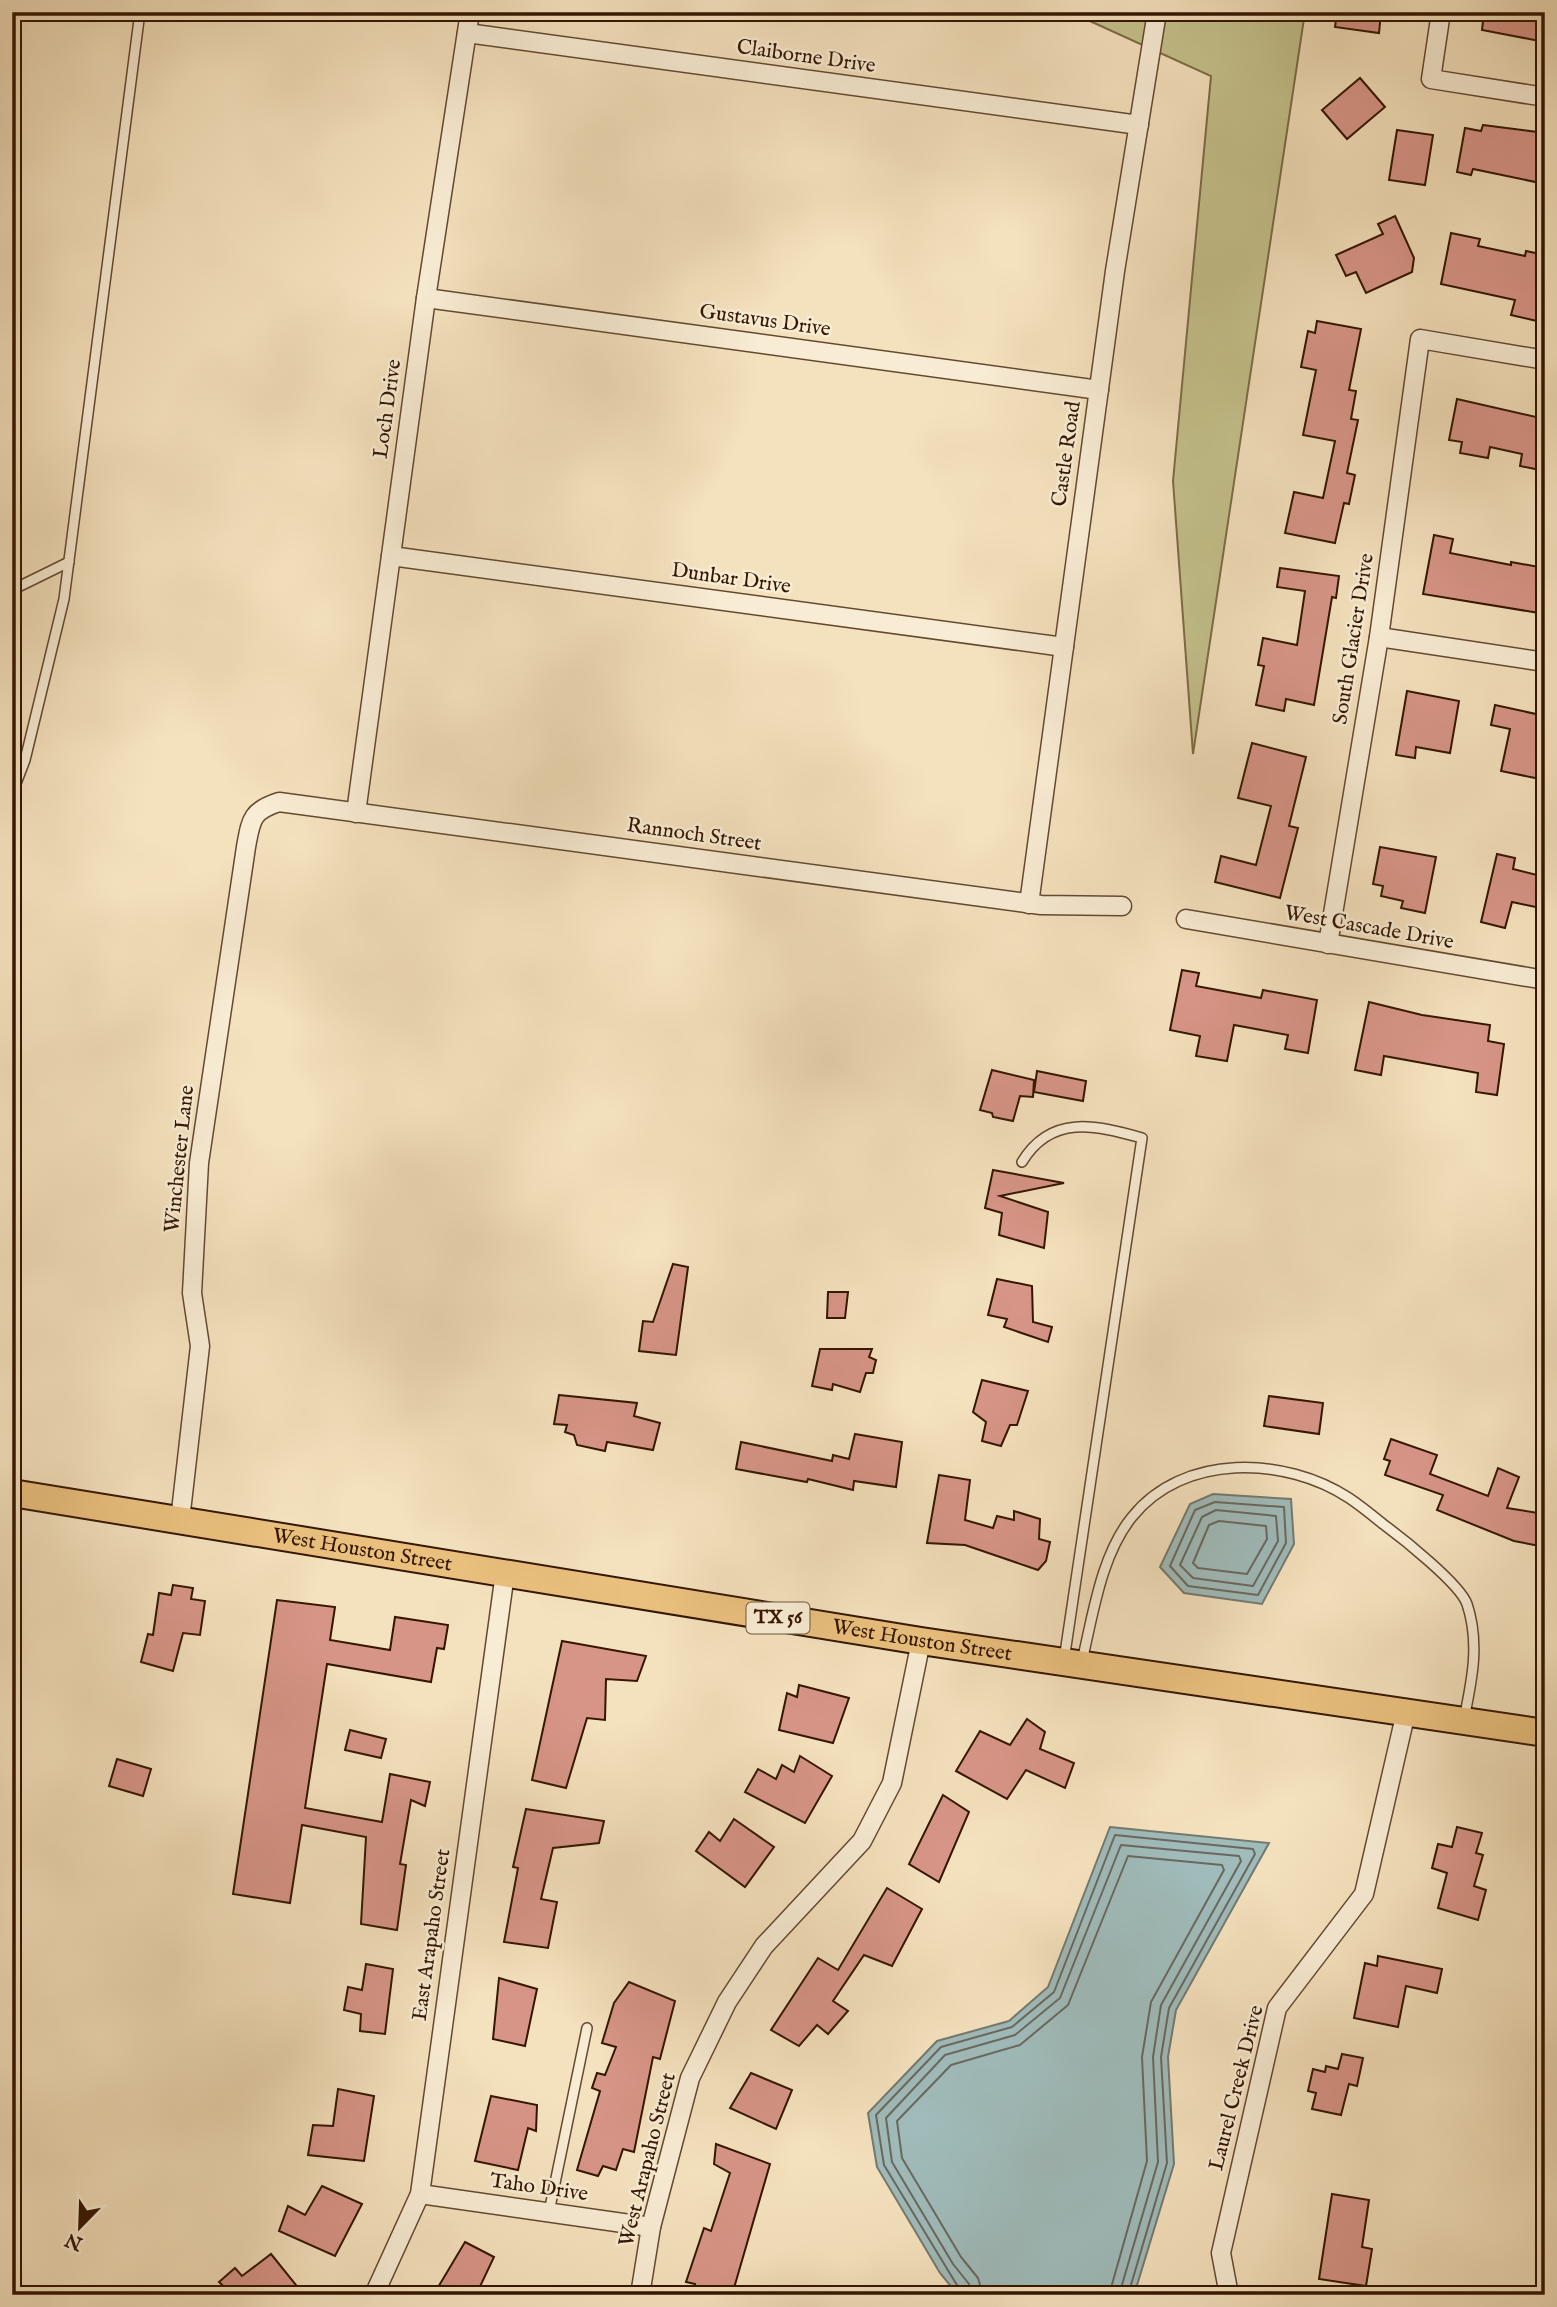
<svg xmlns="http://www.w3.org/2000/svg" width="1557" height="2307" font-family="'IM FELL English',serif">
  <rect width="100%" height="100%" fill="#f4e1bd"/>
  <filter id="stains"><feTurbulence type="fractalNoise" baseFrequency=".00286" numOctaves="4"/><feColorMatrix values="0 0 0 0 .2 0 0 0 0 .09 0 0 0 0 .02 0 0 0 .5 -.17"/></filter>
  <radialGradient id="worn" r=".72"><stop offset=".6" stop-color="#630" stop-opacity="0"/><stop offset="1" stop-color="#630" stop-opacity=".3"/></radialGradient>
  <polygon fill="#c4c18c" stroke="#7c6c46" stroke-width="2" points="1070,12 1305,12 1193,754 1173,481 1211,76"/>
  <g fill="#9fbbba" stroke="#747970" stroke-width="2">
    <polygon points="1213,1494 1291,1499 1294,1544 1262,1604 1184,1593 1160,1567 1190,1504"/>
    <polygon points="1110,1827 1269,1843 1176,2010 1168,2057 1174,2164 1134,2295 958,2295 940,2273 877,2167 868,2113 937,2041 1009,2021 1048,1987"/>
  </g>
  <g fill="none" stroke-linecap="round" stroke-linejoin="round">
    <g stroke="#6a685e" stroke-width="2">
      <polygon points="1215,1502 1284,1507 1286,1543 1258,1595 1188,1586 1170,1566 1195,1510"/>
      <polygon points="1216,1510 1276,1516 1278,1541 1253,1586 1193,1578 1180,1565 1202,1517"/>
      <polygon points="1219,1521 1266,1526 1267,1539 1247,1574 1198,1568 1193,1563 1209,1525"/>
      <polyline points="963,2295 884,2165 876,2115 941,2047 1012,2027 1054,1992 1115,1835 1253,1849 1255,1854 1169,2008 1161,2057 1167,2163 1128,2295"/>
      <polyline points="972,2295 969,2284 953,2264 892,2162 886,2118 945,2055 1015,2035 1060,1998 1121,1845 1239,1856 1241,1861 1161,2005 1153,2057 1158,2162 1119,2295"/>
      <polyline points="983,2295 978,2278 961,2257 902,2158 897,2121 951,2065 1020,2045 1068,2005 1128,1856 1222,1865 1224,1870 1151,2002 1142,2057 1147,2161 1109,2295"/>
    </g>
  </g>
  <g fill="#d79587" stroke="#341601" stroke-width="2">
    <polygon points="1337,12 1381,12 1379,33 1335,27"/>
    <polygon points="1484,12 1545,12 1545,42 1482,30"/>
    <polygon points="1360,78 1385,107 1347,139 1322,110"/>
    <polygon points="1483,125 1545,133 1545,184 1473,169 1471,175 1457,172 1465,128 1481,131"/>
    <polygon points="1397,130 1433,135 1425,185 1389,180"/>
    <polygon points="1395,216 1414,258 1412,272 1366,293 1356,272 1346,276 1336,255 1383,234 1378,224"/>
    <polygon points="1451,233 1480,239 1478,246 1525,256 1526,251 1545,255 1545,298 1542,297 1537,321 1511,315 1515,300 1441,284"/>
    <polygon points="1317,321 1361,329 1349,390 1356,391 1351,419 1358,420 1347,473 1355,475 1349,504 1344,503 1335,543 1285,533 1294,492 1323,498 1335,441 1303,435 1316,370 1301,367 1308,331 1315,333"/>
    <polygon points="1457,399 1545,419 1545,471 1520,466 1522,454 1490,447 1488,458 1460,453 1462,442 1449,440"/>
    <polygon points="1434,535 1453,539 1450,553 1511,565 1511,562 1545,568 1545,614 1423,594"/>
    <polygon points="1280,568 1339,576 1336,598 1332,597 1314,705 1286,699 1284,711 1256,705 1264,666 1258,665 1263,638 1297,645 1305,591 1277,587"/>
    <polygon points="1407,691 1459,701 1450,753 1416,747 1415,758 1396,755"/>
    <polygon points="1495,705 1545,716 1538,751 1545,752 1545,780 1501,771 1510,729 1491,725"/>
    <polygon points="1252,743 1306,757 1289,826 1298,828 1280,898 1215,882 1221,856 1256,865 1271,806 1238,798"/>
    <polygon points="1380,847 1436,857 1425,913 1401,908 1403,901 1381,896 1383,886 1373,884"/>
    <polygon points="1497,854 1515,858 1513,869 1545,877 1545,909 1512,902 1505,928 1481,922"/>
    <polygon points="1182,970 1199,973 1196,986 1261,998 1263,990 1317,1000 1308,1053 1285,1049 1288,1035 1234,1025 1227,1061 1196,1056 1200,1036 1170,1030"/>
    <polygon points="1369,1002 1422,1015 1490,1025 1488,1041 1504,1044 1497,1095 1476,1092 1478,1073 1384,1056 1381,1075 1355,1070"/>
    <polygon points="992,1070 1034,1080 1033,1097 1020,1096 1013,1121 993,1117 992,1113 980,1110"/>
    <polygon points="1037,1071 1086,1081 1083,1101 1034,1092"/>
    <polygon points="993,1170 1064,1183 1000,1196 1048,1212 1044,1248 999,1235 1002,1213 985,1208"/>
    <polygon points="673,1264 688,1267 676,1355 639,1351 643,1321 653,1322"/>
    <polygon points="997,1279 1032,1286 1033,1322 1052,1327 1048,1342 1004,1327 1007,1319 988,1315"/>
    <polygon points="828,1292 848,1292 845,1318 827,1318"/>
    <polygon points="820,1349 872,1349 869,1357 876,1360 873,1373 866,1373 860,1392 833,1384 832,1390 812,1386"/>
    <polygon points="982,1380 1028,1391 1017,1425 1010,1425 1001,1446 982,1441 986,1422 973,1412"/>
    <polygon points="559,1395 637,1403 634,1416 660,1423 653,1450 607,1442 605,1451 577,1445 574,1435 565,1432 567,1425 554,1424"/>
    <polygon points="1269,1396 1323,1403 1319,1434 1264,1426"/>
    <polygon points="855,1434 902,1442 896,1487 854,1481 853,1490 808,1479 807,1482 736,1469 741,1442 832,1461 833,1455 849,1459"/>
    <polygon points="1391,1439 1437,1455 1430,1474 1488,1496 1498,1468 1519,1477 1507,1508 1545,1514 1545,1547 1514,1541 1437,1510 1443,1495 1385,1475 1390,1461 1384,1459"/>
    <polygon points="939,1475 970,1480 965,1520 993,1528 997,1516 1014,1520 1014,1511 1040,1519 1039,1539 1050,1542 1046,1561 1038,1570 965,1545 927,1543"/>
    <polygon points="173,1585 193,1588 191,1599 205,1601 200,1635 183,1633 173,1671 141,1662 148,1634 153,1635 159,1593 171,1595"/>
    <polygon points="277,1600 335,1607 330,1640 390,1650 395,1617 448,1625 444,1649 437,1648 431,1682 327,1664 305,1808 382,1822 390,1774 430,1782 425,1806 411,1800 400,1864 406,1865 397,1930 361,1924 366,1837 302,1825 290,1903 233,1894"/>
    <polygon points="562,1641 646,1656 637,1681 606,1679 605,1720 587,1718 566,1788 532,1780"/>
    <polygon points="799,1685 849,1698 833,1743 779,1730 787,1693 797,1697"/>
    <polygon points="1027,1719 1045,1732 1040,1749 1074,1763 1065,1788 1026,1770 1007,1799 956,1771 980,1731 1010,1745"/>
    <polygon points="350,1730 386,1739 381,1758 345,1750"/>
    <polygon points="800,1756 832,1776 805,1823 745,1792 758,1769 776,1779 782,1765 794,1772"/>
    <polygon points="117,1759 151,1769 143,1796 109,1786"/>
    <polygon points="943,1795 969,1812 939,1882 909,1864"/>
    <polygon points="526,1809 604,1821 599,1843 553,1848 541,1899 557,1902 548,1948 504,1942 518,1868 513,1867"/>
    <polygon points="734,1819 774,1847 745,1887 696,1851 709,1832 720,1841"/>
    <polygon points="1457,1827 1482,1833 1476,1853 1483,1855 1474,1886 1486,1890 1478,1920 1438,1908 1447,1873 1432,1868 1438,1844 1452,1847"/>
    <polygon points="887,1888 922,1909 892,1966 864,1955 833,2001 848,2011 828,2034 817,2025 799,2046 771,2030 818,1958 838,1970"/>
    <polygon points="1378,1956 1442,1969 1437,1993 1406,1986 1398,2027 1354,2018 1365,1963 1377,1966"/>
    <polygon points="366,1964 393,1969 385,2034 360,2031 361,2014 344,2010 348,1987 362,1990"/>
    <polygon points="499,1978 537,1989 525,2046 493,2039"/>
    <polygon points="629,1982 675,2001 660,2059 653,2057 634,2152 623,2149 616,2170 603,2166 598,2176 577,2170 600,2091 592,2088 597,2073 605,2075 616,2047 602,2043 614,2003"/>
    <polygon points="1342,2054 1363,2058 1357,2086 1349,2084 1341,2115 1312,2109 1316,2093 1308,2091 1313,2069 1325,2072 1326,2066 1338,2069"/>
    <polygon points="751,2073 792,2090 776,2129 730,2108"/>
    <polygon points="338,2089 374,2096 364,2161 308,2155 313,2125 333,2126"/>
    <polygon points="491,2096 537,2105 536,2131 528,2128 518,2170 475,2161"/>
    <polygon points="716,2144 770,2164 732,2295 692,2295 695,2284 686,2282 704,2228 711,2231 730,2173 714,2164"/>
    <polygon points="322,2186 362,2204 335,2256 279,2231 288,2206 305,2215"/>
    <polygon points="1332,2194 1369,2200 1362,2247 1372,2249 1366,2286 1319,2279"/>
    <polygon points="465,2242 494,2257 476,2295 452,2295 437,2289"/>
    <polygon points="271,2254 304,2295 233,2295 219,2282 235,2268 242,2276"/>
  </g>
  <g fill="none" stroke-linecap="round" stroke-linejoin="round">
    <g stroke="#644930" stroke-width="12">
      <g id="lane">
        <polyline points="12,590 69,562"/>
        <polyline points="12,794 25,760 64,599 140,12"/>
        <path d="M 1022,1162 C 1051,1114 1095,1125 1142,1138 L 1064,1660"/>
        <path d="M 1082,1661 C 1093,1615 1101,1555 1132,1517 C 1183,1453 1285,1456 1349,1498 C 1361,1506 1372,1515 1383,1524 C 1402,1538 1460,1584 1467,1604 C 1480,1643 1472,1680 1464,1719"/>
        <polyline points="549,2212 587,2028"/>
      </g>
    </g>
    <g stroke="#644930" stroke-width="21">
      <g id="street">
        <polyline points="1441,12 1431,79 1545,97"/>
        <polyline points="467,33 1139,125"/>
        <polyline points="426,298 1099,390"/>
        <polyline points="391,556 1064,647"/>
        <polyline points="1379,637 1545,662"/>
        <polyline points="356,813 426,298 470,12"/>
        <polyline points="1029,904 1115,271 1157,12"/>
        <polyline points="1186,919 1545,980"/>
        <polyline points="1328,944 1379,637 1420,339 1545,360"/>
        <path d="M 180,1520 L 200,1346 L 192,1293 L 199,1163 L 246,847 C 251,820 251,811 279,802 L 1041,905 L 1122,906"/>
        <polyline points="420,2194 651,2227"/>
        <polyline points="374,2295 420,2194 505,1573"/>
        <polyline points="640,2295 651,2227 690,2078 727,2002 764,1946 862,1841 892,1783 921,1641"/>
        <polyline points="1229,2295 1221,2253 1277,2008 1364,1894 1406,1712"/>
      </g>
    </g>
    <g stroke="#341601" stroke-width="30">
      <g id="primary">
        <path id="s1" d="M 12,1493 L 921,1641 L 1545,1733"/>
      </g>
    </g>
    <use href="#lane" stroke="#f8ecd4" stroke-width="9"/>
    <use href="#street" stroke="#f8ecd4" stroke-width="18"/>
    <use href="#primary" stroke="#eac07e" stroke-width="26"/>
  </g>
  <g text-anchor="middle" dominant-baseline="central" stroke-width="5" stroke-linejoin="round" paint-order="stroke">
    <rect fill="#f8ecd4" stroke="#6f5640" stroke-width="2" x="746.5" y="1602.5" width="63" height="31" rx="5"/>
    <g font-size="19" font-weight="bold" fill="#341601">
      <text x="778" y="1618">TX 56</text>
    </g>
    <g font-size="21" fill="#341601" stroke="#f8ecd4">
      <text transform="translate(806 57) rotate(8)">Claiborne Drive</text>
      <text transform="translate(765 321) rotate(8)">Gustavus Drive</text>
      <text transform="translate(388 409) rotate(-82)">Loch Drive</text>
      <text transform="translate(1067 454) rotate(-82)">Castle Road</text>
      <text transform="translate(731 579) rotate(8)">Dunbar Drive</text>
      <text transform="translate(1354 639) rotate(-81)">South Glacier Drive</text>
      <text transform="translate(694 835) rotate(8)">Rannoch Street</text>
      <text transform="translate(1369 928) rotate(10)">West Cascade Drive</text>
      <text transform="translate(180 1159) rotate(-84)">Winchester Lane</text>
      <text stroke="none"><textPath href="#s1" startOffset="355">West Houston Street</textPath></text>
      <text stroke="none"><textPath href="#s1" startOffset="922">West Houston Street</textPath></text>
      <text transform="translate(432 1935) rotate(-82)">East Arapaho Street</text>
      <text transform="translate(1237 2088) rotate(-76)">Laurel Creek Drive</text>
      <text transform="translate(648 2160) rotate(-76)">West Arapaho Street</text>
      <text transform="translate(539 2188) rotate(8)">Taho Drive</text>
    </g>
  </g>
  <rect width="1557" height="2307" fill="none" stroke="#f4e1bd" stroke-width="42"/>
  <rect x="14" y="14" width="1529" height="2279" fill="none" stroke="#341601" stroke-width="3.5"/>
  <rect x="21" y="21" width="1515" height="2265" fill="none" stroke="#341601" stroke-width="2"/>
  <g transform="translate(80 2227) rotate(203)" stroke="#f8ecd4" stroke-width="5" paint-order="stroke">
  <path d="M0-5L12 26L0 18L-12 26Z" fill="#341601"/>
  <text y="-10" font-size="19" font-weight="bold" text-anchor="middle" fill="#341601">N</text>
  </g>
  <rect width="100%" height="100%" filter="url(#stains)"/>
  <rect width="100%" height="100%" fill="url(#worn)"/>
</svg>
